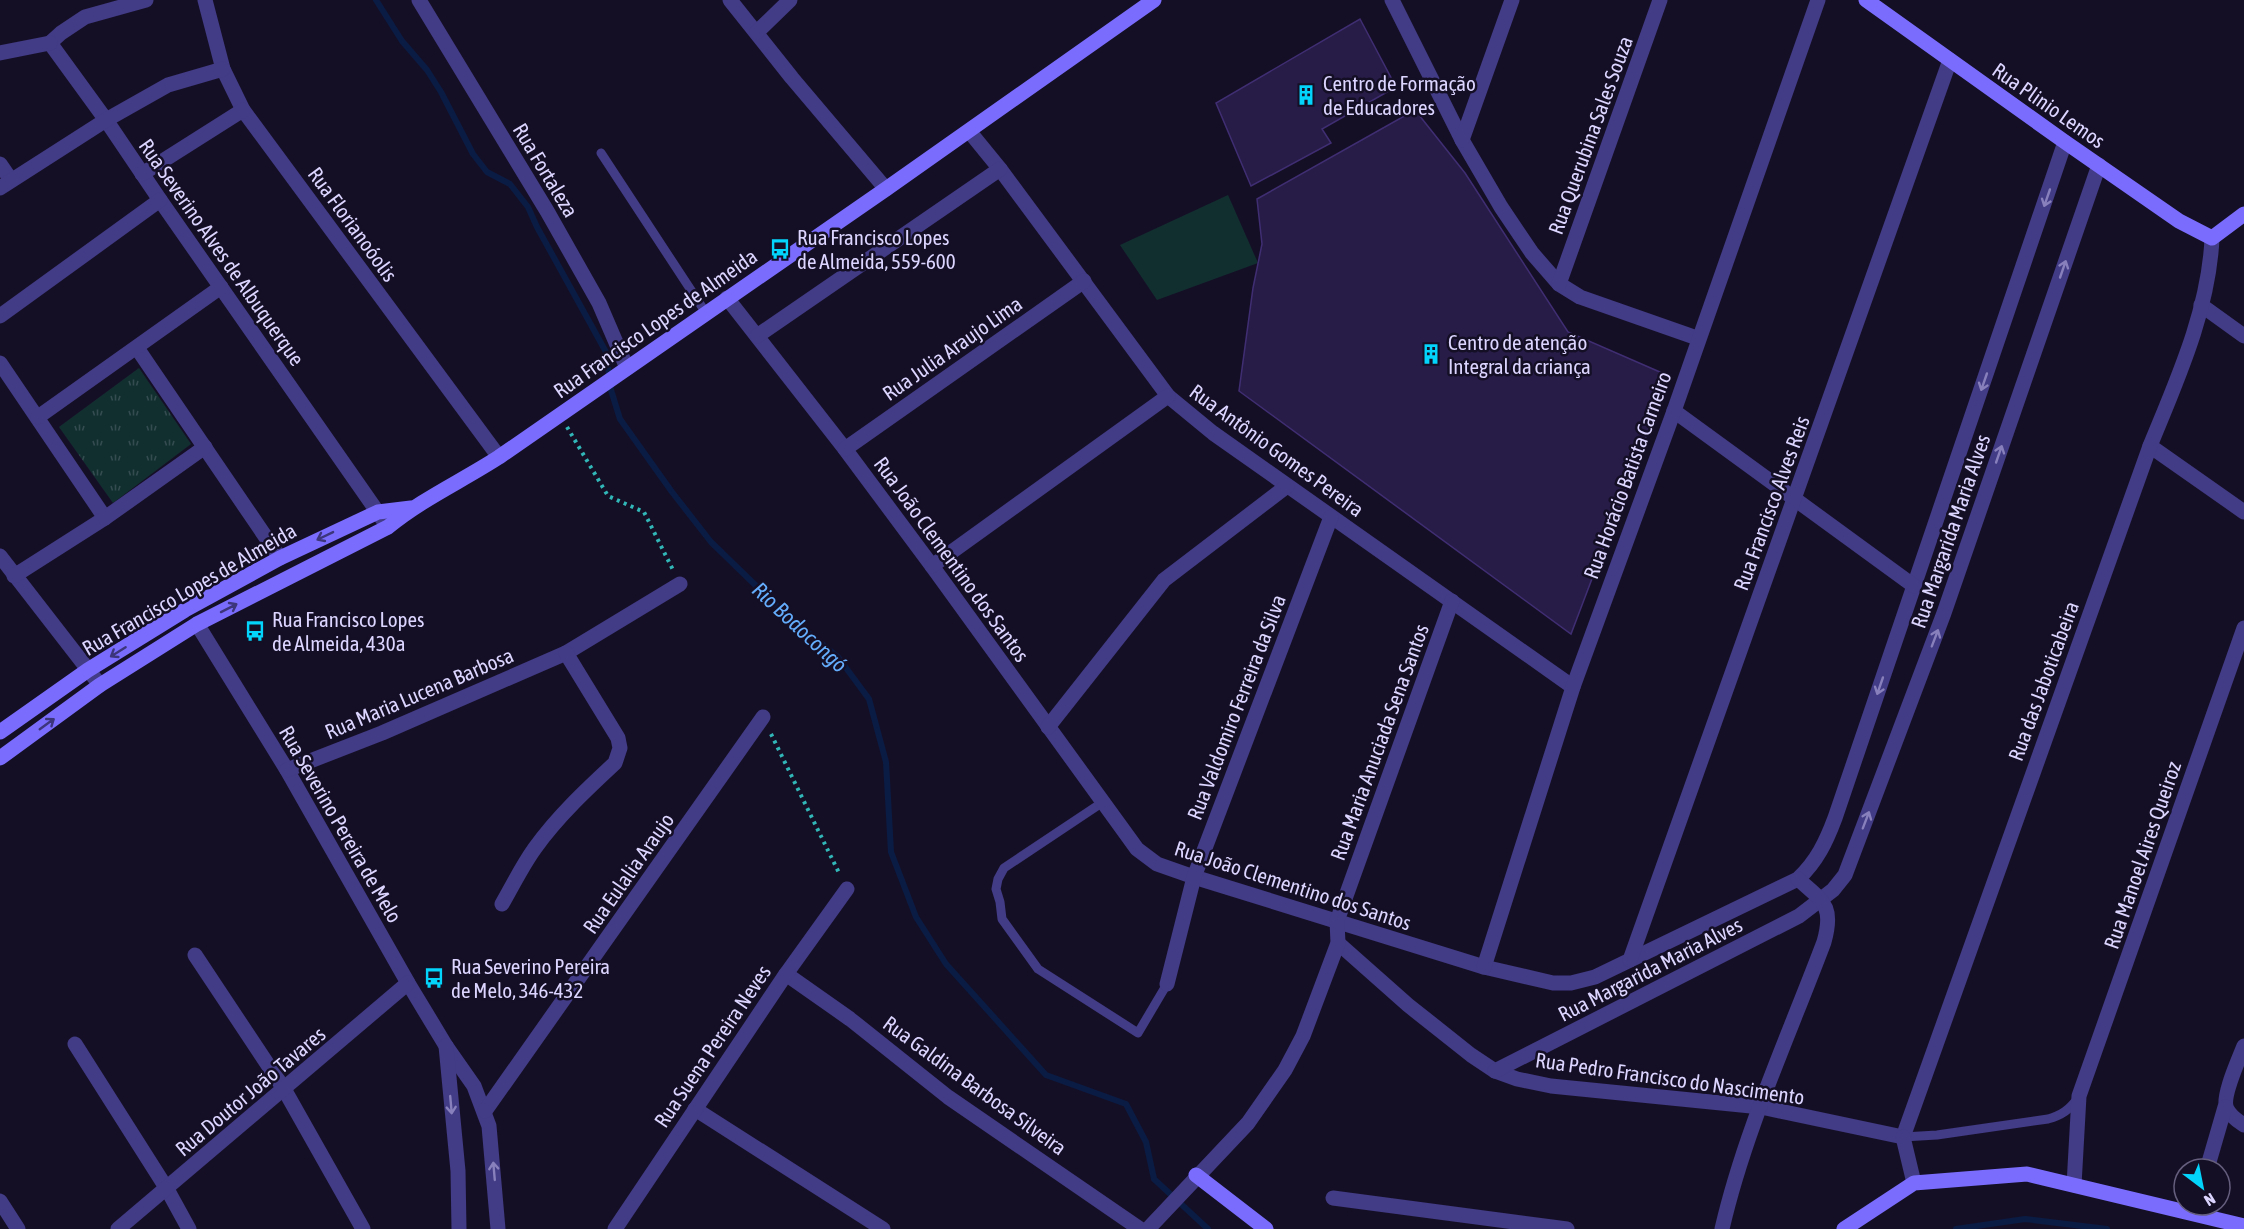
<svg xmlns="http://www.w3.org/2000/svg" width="2244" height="1229" font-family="'Asap Condensed',sans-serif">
  <defs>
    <pattern id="park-tufts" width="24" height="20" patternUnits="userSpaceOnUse" patternTransform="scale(1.5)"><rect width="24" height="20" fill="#122f30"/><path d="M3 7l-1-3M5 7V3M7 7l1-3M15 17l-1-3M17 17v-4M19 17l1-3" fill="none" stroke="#344c4f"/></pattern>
  </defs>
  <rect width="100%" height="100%" fill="#150f26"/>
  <polygon fill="url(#park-tufts)" points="139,368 191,444 113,503 59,427"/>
  <polygon fill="#122f30" points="1228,195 1258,263 1157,300 1120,245"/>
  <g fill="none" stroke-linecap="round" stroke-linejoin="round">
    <g stroke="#0b1c44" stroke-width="6">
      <polyline points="376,0 402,41 427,70 441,92 473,154 487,172 510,184 528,207 537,227 606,352 611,390 620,419 672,492 711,542 783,612 838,657 869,699 886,762 891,852 916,917 946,964 1046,1075 1126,1104 1146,1142 1154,1179 1208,1229"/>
      <polyline points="1956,1229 2025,1219 2107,1229"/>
    </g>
  </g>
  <g fill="#271c47" stroke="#402e73" stroke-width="1.5">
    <polygon points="1360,19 1396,87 1322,129 1331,143 1251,186 1216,103"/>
    <polygon points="1415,110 1465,173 1568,332 1669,376 1571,634 1239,391 1253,288 1262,244 1257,199"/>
  </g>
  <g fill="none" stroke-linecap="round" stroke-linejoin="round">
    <g stroke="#31b7b7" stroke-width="4" stroke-dasharray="3 4.5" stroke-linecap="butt">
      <polyline points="567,427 608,496 644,512 673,570"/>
      <polyline points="771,734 840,875"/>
    </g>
    <g stroke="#423b85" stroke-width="9">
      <polyline points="601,153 706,313"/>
      <polyline points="1103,802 1004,868 998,879 996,889 1000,902 1002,919 1038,969 1138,1033 1167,984"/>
      <path d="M 1903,1137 L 1937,1135 L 2048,1119 C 2062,1115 2069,1110 2078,1098"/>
    </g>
    <g stroke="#423b85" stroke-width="15">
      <polyline points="205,0 223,69 243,110 499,457"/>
      <polyline points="419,0 547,211 599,303 627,368"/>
      <polyline points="730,0 792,78 886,189"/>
      <polyline points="1392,0 1462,140 1501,207 1532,253 1559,284 1580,297 1697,338"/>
      <polyline points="757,32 790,0"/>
      <polyline points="50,43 106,120 160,200 388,527"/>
      <polyline points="50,43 61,33 85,17 146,0"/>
      <polyline points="0,53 50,43"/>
      <polyline points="969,131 1000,169 1168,396 1213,433 1573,687"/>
      <polyline points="1462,140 1512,0"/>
      <polyline points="0,164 11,180"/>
      <polyline points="142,174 243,110"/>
      <polyline points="0,188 106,120 168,85 223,69"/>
      <polyline points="1559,284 1660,0"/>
      <path d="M 727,298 L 845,449 L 932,566 L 1137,849 L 1157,864 L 1194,877 L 1484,967 L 1553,983 L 1571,983 L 1595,977 L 1798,879 C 1817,861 1826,842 1835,818 L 2065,142"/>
      <polyline points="2201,305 2244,336"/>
      <polyline points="0,316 160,200"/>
      <polyline points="757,336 1000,169"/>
      <polyline points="137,348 280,558"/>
      <polyline points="0,363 105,518"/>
      <polyline points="1674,411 1914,586"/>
      <polyline points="38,417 221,287"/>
      <polyline points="2150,446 2244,512"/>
      <polyline points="845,449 1084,281"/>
      <polyline points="0,556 100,685"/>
      <polyline points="932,566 1168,396"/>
      <polyline points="14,576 105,518 205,447"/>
      <polyline points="197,624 287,770 408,983 446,1046 474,1086 489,1126 498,1229"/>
      <polyline points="1048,727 1164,580 1287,486"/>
      <polyline points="287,770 382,733 566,653 680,584"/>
      <path d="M 502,904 C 513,885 522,866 535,848 C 558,816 587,789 615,763 L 620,748 L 618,738 L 566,653"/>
      <path d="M 1338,943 L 1408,1005 L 1471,1055 L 1495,1071 L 1517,1079 L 1551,1086 L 1761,1107 L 1903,1137 L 2150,446 C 2177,380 2209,310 2212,238"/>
      <polyline points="195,955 284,1089 363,1229"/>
      <polyline points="1630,960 1950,60"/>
      <polyline points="1484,967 1573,687 1674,411 1818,0"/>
      <polyline points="786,974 850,1019 948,1097 1140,1229"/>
      <polyline points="1167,984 1194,877 1331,517"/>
      <polyline points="75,1044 167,1189 189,1229"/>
      <polyline points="446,1046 458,1171 459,1229"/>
      <path d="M 2244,1046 C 2239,1059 2221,1098 2227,1109 C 2231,1117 2238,1121 2244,1125"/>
      <polyline points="1495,1071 1799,916 1833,890 1845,875 1944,613 2099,165"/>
      <polyline points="695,1109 883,1229"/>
      <polyline points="485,1111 763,717"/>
      <polyline points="1903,1137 1914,1183"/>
      <polyline points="2207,1169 2225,1107"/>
      <polyline points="2074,1185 2079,1096 2244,628"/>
      <polyline points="1333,1198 1567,1229"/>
      <polyline points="0,1201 18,1229"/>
      <polyline points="118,1229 408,983"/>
      <polyline points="615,1229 786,974 847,889"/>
      <polyline points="1148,1229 1248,1123 1285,1070 1303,1036 1338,943 1337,921 1452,601"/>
      <path d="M 1722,1229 C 1744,1133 1789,1035 1824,942 C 1834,906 1824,902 1798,879"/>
    </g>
    <g stroke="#7a6dfd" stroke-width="15">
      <polyline points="1866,0 2065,142 2179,221 2212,238 2244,214"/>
      <polyline points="0,732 88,670 185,610 280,558 378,512 411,508"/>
      <path d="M 0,758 L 100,685 L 197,624 L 388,527 C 422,499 462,481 499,457 L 886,189 L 1154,0"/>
      <polyline points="1196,1175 1266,1229"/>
      <polyline points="1844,1229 1914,1183 2027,1174 2244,1226"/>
    </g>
  </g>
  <defs><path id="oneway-shaft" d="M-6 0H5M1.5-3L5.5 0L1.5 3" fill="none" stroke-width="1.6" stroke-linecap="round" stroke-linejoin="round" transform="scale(1.5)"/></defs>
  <g stroke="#8780bc">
    <use href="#oneway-shaft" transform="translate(2047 198) rotate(109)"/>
    <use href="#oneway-shaft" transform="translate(2063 269) rotate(-71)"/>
    <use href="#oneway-shaft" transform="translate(1984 382) rotate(109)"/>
    <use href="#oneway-shaft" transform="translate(1999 454) rotate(-71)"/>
    <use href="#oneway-shaft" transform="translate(1935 638) rotate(-69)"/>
    <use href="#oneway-shaft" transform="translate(1880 686) rotate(109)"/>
    <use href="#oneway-shaft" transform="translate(1866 820) rotate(-69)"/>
    <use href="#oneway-shaft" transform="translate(451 1105) rotate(85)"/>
    <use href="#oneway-shaft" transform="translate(494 1171) rotate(-95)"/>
  </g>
  <g stroke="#3d357c">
    <use href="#oneway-shaft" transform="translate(325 536) rotate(154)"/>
    <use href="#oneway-shaft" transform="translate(229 608) rotate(-27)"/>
    <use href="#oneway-shaft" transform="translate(118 652) rotate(148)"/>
    <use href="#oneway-shaft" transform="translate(47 724) rotate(-36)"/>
  </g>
  <defs>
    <g id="building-bare" transform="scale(1.62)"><path d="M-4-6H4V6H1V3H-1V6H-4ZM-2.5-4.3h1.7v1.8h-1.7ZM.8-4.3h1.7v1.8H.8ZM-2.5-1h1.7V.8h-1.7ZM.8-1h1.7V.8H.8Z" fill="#03d4fc" stroke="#150f26" stroke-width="2.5" paint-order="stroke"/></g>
    <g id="bus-bare" transform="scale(1.62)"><path d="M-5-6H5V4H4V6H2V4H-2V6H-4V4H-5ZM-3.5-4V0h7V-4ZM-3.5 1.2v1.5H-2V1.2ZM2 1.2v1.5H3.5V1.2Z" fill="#03d4fc" stroke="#150f26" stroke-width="2.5" paint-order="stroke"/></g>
  </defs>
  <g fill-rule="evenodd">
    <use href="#building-bare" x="1306" y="95"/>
    <use href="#bus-bare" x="780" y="249"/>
    <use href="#building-bare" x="1431" y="354"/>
    <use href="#bus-bare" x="255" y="631"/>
    <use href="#bus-bare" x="434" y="978"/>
  </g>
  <g text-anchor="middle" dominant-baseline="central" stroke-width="5" stroke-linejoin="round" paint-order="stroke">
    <g font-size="21" fill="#dcd5ff" stroke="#150f26" text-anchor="start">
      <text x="1323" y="83">Centro de Formação<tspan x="1323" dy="24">de Educadores</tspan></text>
      <text x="797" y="237">Rua Francisco Lopes<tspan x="797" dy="24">de Almeida, 559-600</tspan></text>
      <text x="1448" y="342">Centro de atenção<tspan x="1448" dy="24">Integral da criança</tspan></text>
      <text x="272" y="619">Rua Francisco Lopes<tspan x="272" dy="24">de Almeida, 430a</tspan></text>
      <text x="451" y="966">Rua Severino Pereira<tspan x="451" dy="24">de Melo, 346-432</tspan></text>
    </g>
    <g font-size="21" fill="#dcd5ff" stroke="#150f26">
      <text transform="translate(2049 105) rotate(35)">Rua Plinio Lemos</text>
      <text transform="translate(1590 135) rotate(-70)">Rua Querubina Sales Souza</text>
      <text transform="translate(546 170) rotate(59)">Rua Fortaleza</text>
      <text transform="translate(353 224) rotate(54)">Rua Florianoóolis</text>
      <text transform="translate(222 252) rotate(55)">Rua Severino Alves de Albuquerque</text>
      <text transform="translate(655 323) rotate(-35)">Rua Francisco Lopes de Almeida</text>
      <text transform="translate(952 348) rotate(-35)">Rua Julia Araujo Lima</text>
      <text transform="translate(1277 450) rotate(36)">Rua Antônio Gomes Pereira</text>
      <text transform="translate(1627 475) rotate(-70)">Rua Horácio Batista Carneiro</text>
      <text transform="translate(1771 503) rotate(-70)">Rua Francisco Alves Reis</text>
      <text transform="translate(1950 531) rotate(-71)">Rua Margarida Maria Alves</text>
      <text transform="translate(952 559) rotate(54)">Rua João Clementino dos Santos</text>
      <text transform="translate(189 589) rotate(-30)">Rua Francisco Lopes de Almeida</text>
      <text transform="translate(2043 681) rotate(-70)">Rua das Jaboticabeira</text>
      <text transform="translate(419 693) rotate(-23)">Rua Maria Lucena Barbosa</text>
      <text transform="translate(1236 707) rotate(-69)">Rua Valdomiro Ferreira da Silva</text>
      <text transform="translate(1379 742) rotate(-70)">Rua Maria Anuciada Sena Santos</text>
      <text transform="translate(341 824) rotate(60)">Rua Severino Pereira de Melo</text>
      <text transform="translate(2142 855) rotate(-71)">Rua Manoel Aires Queiroz</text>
      <text transform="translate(628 873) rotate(-55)">Rua Eulalia Araujo</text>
      <text transform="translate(1293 885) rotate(18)">Rua João Clementino dos Santos</text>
      <text transform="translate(1650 969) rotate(-27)">Rua Margarida Maria Alves</text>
      <text transform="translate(712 1046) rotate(-56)">Rua Suena Pereira Neves</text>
      <text transform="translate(1670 1078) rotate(8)">Rua Pedro Francisco do Nascimento</text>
      <text transform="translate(975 1085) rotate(36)">Rua Galdina Barbosa Silveira</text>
      <text transform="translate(250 1091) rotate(-40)">Rua Doutor João Tavares</text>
    </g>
    <g font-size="22" font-style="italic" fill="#64adfd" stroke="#150f26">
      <text transform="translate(800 627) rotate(43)">Rio Bodocongó</text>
    </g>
  </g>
  <g transform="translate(2202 1187) rotate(148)"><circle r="28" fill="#150f26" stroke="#655e7d" stroke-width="1.5"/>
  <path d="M0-4.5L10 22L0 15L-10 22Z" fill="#03d4fc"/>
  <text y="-9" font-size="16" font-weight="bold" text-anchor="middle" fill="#dcd5ff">N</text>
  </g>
</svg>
